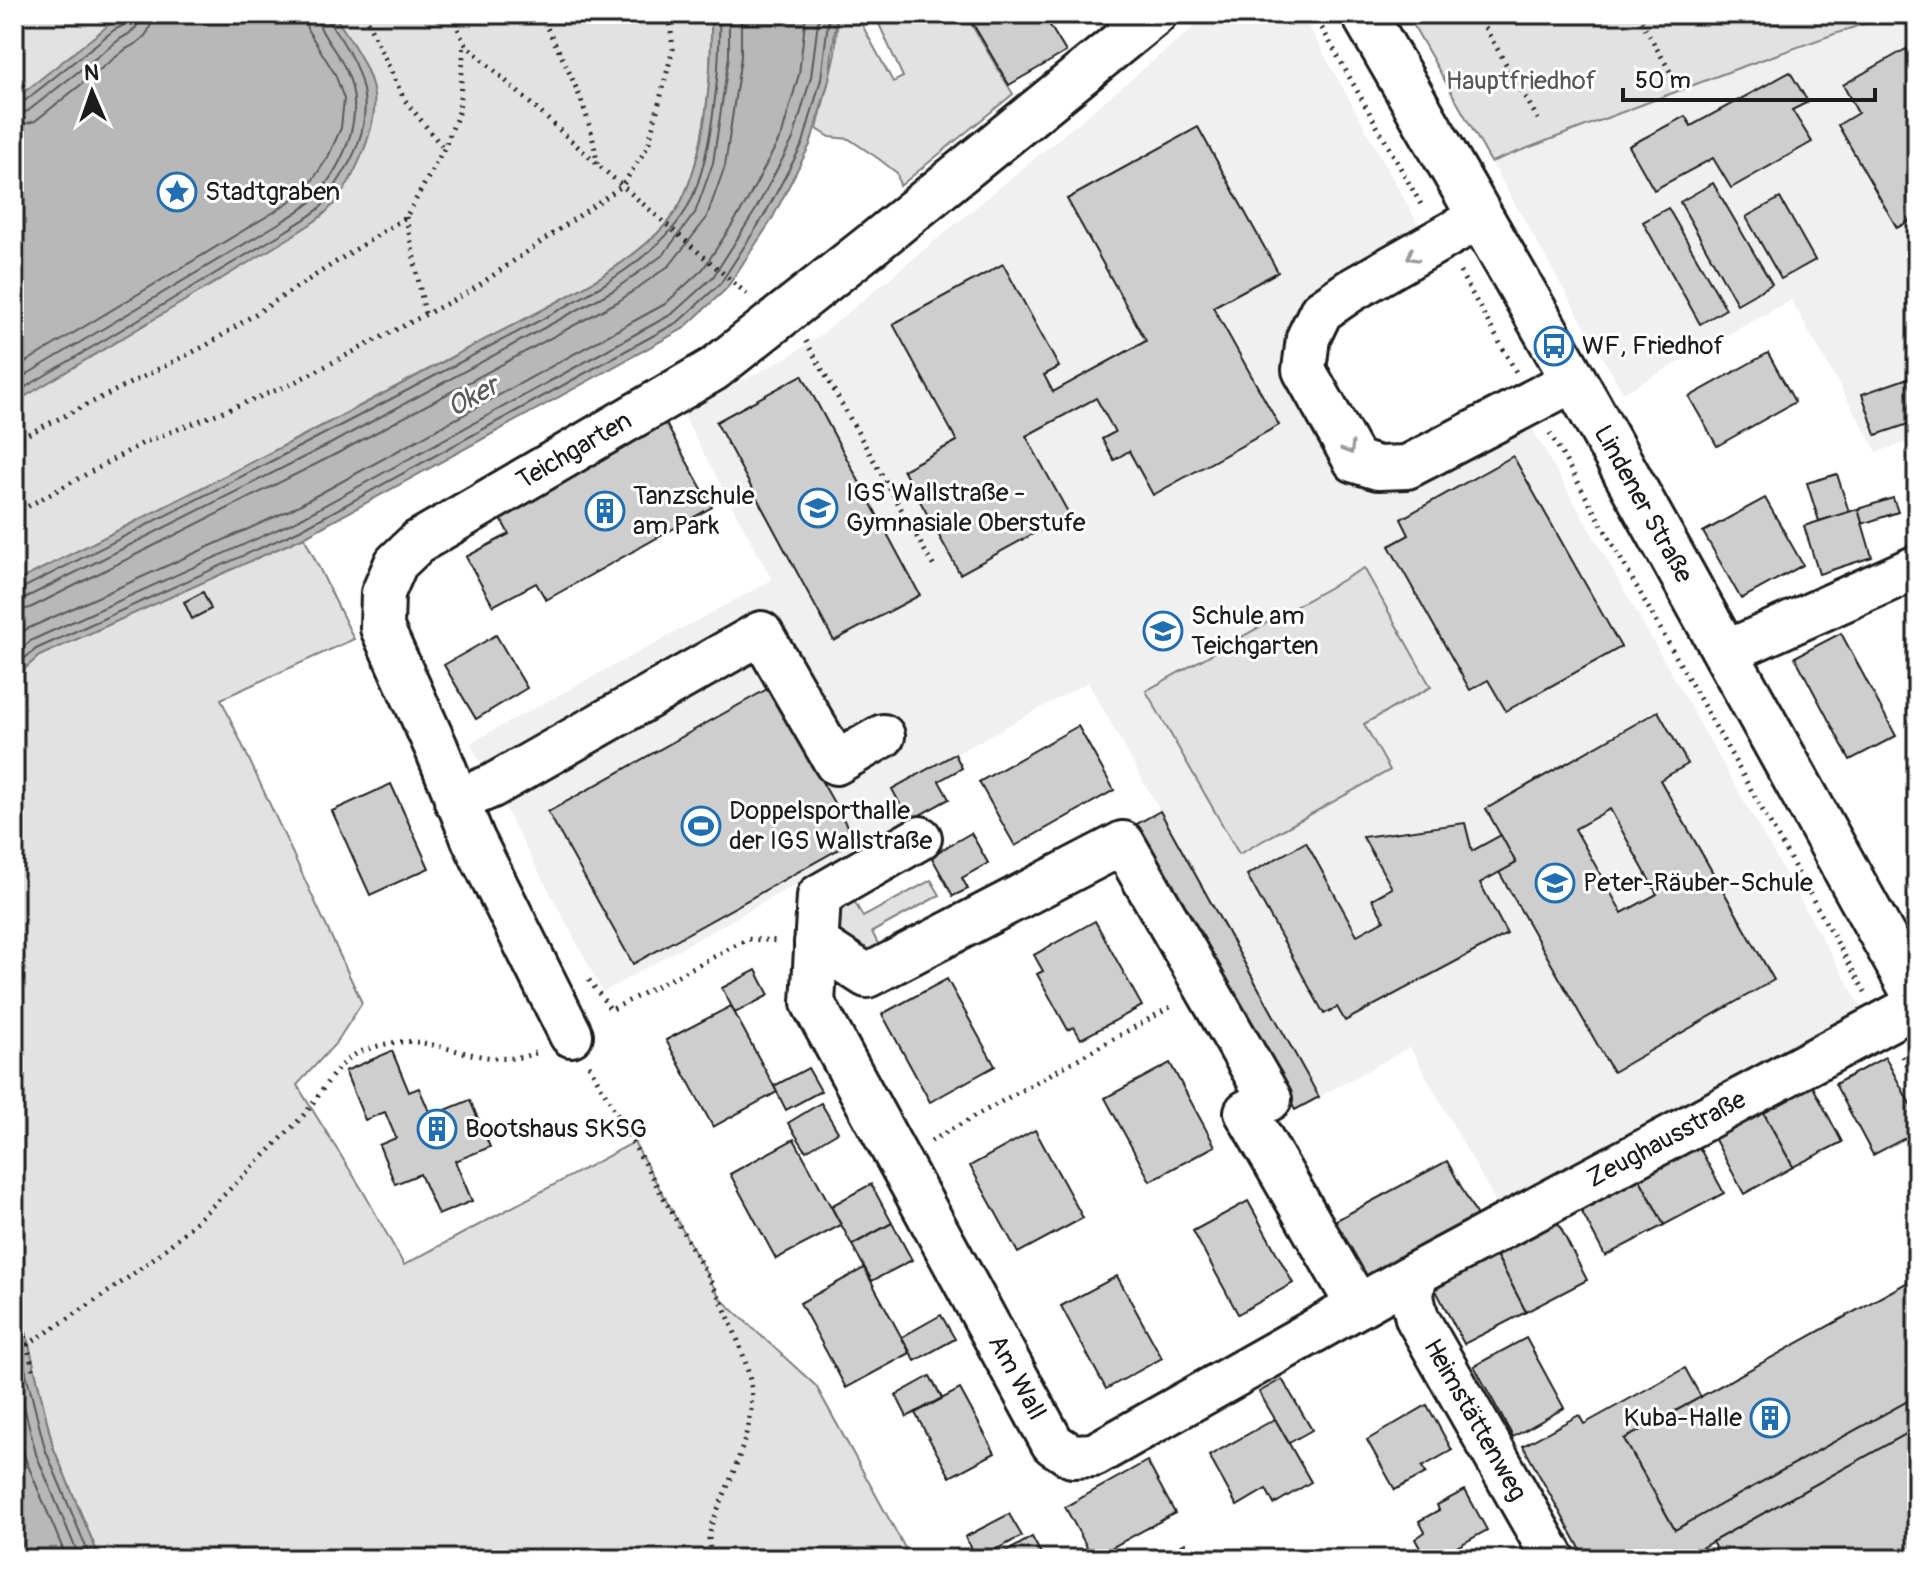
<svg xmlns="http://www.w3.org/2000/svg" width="1931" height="1573" font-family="Pangolin,sans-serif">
  <rect width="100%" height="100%" fill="#fff"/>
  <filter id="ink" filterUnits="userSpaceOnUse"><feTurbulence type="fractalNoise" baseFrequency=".0125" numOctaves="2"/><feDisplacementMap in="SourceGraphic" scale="16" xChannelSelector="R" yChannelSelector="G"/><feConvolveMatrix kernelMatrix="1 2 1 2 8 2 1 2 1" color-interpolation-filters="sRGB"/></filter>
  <g filter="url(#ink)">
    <g fill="#f0f0f0">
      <polygon points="1210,14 1302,14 1430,246 1308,337 1378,468 1520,407 1863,1010 1498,1206 1410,1047 1319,1097 1088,682 892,789 909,821 603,992 470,743 772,580 682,413 791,355 822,334"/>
      <polygon points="1891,14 1917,14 1917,439 1877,452 1791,300 1623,393 1491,162 1733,70"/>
    </g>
    <g fill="#e2e2e2" stroke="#7f7f7f" stroke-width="2">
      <path d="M 14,14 L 711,14 C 712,72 707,151 680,204 C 648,265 522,319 461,352 C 314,432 164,507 14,583 Z"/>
      <polygon points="838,14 874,14 861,23 893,82 903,77 879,24 896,14 965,14 1013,94 900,186 897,173 879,159 849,139 830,137 817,129 835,53"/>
      <polygon points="1407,14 1891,14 1733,70 1491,162"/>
      <polygon points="304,537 354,639 221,699 362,1003 336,1043 297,1085 363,1191 404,1265 634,1142 720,1298 816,1386 911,1559 100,1559 53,1447 14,1281 14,678 39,656"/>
      <polygon points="1364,568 1431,687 1364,724 1390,770 1239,854 1146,691"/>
      <polygon points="931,880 940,895 872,932 889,965 816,943 843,881 863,917"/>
    </g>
    <g fill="#b8b8b8" stroke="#7a7a7a" stroke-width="2">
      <path d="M 129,14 L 330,14 L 336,18 C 351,41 371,68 374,96 C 378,129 350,190 326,212 C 316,222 302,229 291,237 L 14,403 L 14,100 L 110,24 Z"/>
      <path d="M 711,14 L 837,14 L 829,80 L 810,145 L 771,221 L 726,289 L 683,329 L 304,537 L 39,656 L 14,678 L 14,583 C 164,507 314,432 461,352 C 522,319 648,265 680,204 C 707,151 712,72 711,14 Z"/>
      <polygon points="14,1281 53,1447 100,1559 14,1559"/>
    </g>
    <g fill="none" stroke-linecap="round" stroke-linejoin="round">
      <g stroke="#5a5a5a" stroke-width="2">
        <polyline points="14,105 22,103 114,30 126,24 130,14"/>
        <path d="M 14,115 L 28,111 L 120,39 C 131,33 140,28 140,14"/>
        <path d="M 14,127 L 35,121 L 126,49 C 142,41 152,33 152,14"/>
        <polyline points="14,369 274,212 306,190 328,157 341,128 344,99 335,74 307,29 305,14"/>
        <path d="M 14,382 L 281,222 C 292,215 307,207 316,197 C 346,161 367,112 345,68 C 337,51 318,33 317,14"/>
        <path d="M 14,394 L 286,231 C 298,223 313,215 322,206 C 329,198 334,188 339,180 C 379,121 370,75 328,21 L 327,14"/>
        <path d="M 14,590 L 21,589 C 170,513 320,438 468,358 C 533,322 648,274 686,210 C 712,165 721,65 719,14"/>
        <polyline points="14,600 25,598 332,443 614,290 663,255 695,213 713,163 729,56 729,14"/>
        <polyline points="14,612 30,608 338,453 619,301 670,265 706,219 725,166 741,57 741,14"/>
        <polyline points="14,638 27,629 290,510 665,304 703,269 745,205 782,134 799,74 806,14"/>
        <polyline points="14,654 32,640 296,521 672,314 713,277 755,211 793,139 811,77 819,14"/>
        <polyline points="14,667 36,649 300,530 678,322 720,284 764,216 803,143 821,79 829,14"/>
        <polyline points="14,1325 45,1449 91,1559"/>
        <polyline points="14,1366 36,1454 80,1559"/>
        <polyline points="14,1416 25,1458 67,1559"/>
      </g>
    </g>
    <g fill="#cecece" stroke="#1c1c1c" stroke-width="2" fill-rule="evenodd">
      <polygon points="967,14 1043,14 1066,52 1009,85"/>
      <polygon points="1906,49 1917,68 1917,217 1897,228 1838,125 1858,113 1843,85"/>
      <polygon points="1790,72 1808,102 1792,110 1812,142 1731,188 1713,158 1654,190 1629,146 1685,116 1691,126"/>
      <polygon points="1198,127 1278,272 1213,307 1279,425 1153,495 1129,451 1114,460 1102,439 1115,432 1096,398 1026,436 1069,514 960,574 903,470 957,441 893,324 1003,264 1059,367 1044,375 1053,392 1146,341 1067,199"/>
      <polygon points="1713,183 1772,284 1737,304 1680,202"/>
      <polygon points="1780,198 1815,260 1781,279 1746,217"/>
      <polygon points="1668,208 1726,309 1700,324 1643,222"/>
      <polygon points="1768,353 1795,402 1717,446 1689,397"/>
      <polygon points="802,375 920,595 834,641 716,422"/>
      <polygon points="1917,375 1917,421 1876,435 1862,394"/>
      <polygon points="665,422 712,507 546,600 536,583 493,606 466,557 509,534 498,514"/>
      <polygon points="1513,456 1621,647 1506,711 1488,680 1470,690 1389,546 1409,535 1401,519"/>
      <polygon points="1837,474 1849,512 1819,521 1807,483"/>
      <polygon points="1765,498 1803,565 1741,599 1703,532"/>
      <polygon points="1893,498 1898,512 1862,524 1858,509"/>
      <polygon points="1858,509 1872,557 1819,574 1804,526"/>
      <polygon points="203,592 211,609 192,619 184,602"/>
      <polygon points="1841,633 1896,736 1850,760 1795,657"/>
      <polygon points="496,635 527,688 476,719 444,665"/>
      <polygon points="769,688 855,840 633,964 548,812"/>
      <path d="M 1658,711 L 1688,764 L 1660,780 L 1774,980 L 1613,1072 L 1499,872 L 1516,863 L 1486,809 ZM 1610,809 L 1657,894 L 1622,913 L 1575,829 Z"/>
      <polygon points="1078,726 1114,790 1015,846 979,782"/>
      <polygon points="955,754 962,768 939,781 949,799 909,821 892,789"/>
      <polygon points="391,784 429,868 370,895 332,811"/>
      <polygon points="1160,811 1319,1097 1295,1110 1137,824"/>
      <polygon points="1465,823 1472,851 1501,835 1516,863 1480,883 1507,934 1345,1021 1337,1007 1324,1014 1247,875 1306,842 1357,935 1384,920 1372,899 1392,888 1363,837"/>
      <polygon points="971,833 988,863 962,878 968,889 953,896 931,856"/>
      <polygon points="1095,921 1142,1006 1081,1039 1074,1027 1068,1030 1037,974 1043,971 1034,955"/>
      <polygon points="756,970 769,995 735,1013 722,988"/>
      <polygon points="947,979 995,1066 930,1102 882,1014"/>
      <polygon points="731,1006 777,1092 713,1127 666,1040"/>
      <polygon points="392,1051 409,1092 419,1088 431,1116 470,1100 490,1147 455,1161 472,1201 438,1215 420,1174 395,1184 379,1145 396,1138 385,1112 365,1120 345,1071"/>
      <polygon points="1885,1057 1917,1117 1917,1132 1873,1155 1835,1084"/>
      <polygon points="1170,1063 1215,1146 1150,1181 1105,1098"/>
      <polygon points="808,1068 821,1091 786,1110 774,1086"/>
      <polygon points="1811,1083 1842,1142 1793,1167 1762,1110"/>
      <polygon points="821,1103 838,1132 806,1151 788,1123"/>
      <polygon points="1762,1110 1793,1167 1744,1194 1713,1136"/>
      <polygon points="1035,1130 1083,1218 1018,1253 970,1166"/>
      <polygon points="1693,1136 1724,1193 1664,1225 1634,1168"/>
      <polygon points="794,1139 841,1225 776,1259 730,1174"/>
      <polygon points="1447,1161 1477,1216 1360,1279 1329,1224"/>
      <polygon points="1634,1168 1664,1225 1605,1256 1575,1199"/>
      <polygon points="871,1184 892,1223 852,1245 831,1206"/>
      <polygon points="1248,1201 1293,1283 1238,1314 1193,1231"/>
      <polygon points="1556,1219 1587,1280 1526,1312 1494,1251"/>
      <polygon points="892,1223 912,1260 872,1281 852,1245"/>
      <polygon points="1494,1251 1526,1312 1464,1344 1432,1283"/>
      <polygon points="864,1268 910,1353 846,1388 800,1303"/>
      <polygon points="1117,1276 1162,1358 1106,1389 1061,1306"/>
      <polygon points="1917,1277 1917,1396 1675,1530 1624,1439"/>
      <polygon points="941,1315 955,1339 915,1361 902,1337"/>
      <polygon points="1526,1338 1564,1408 1513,1437 1474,1366"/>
      <polygon points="1685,1368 1701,1397 1624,1439 1675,1530 1917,1396 1917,1428 1681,1559 1586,1559 1523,1446 1579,1415 1584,1424"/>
      <polygon points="930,1376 942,1398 907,1417 896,1395"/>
      <polygon points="1282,1379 1312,1430 1289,1443 1259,1392"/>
      <polygon points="960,1389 995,1453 950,1477 915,1413"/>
      <polygon points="1427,1405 1452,1450 1422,1467 1426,1473 1395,1490 1367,1440"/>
      <polygon points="1275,1419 1311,1482 1274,1504 1266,1489 1237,1506 1209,1456"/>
      <polygon points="1917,1428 1917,1559 1722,1559 1712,1542"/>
      <polygon points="1147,1461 1175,1513 1093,1558 1065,1507"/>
      <polygon points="1465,1490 1487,1530 1435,1559 1426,1559 1415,1539 1425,1532 1419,1521 1439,1510 1437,1505"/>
      <polygon points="1009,1514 1022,1536 978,1559 965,1537"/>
      <polygon points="1032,1537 1044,1559 994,1559"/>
      <polygon points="1185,1543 1194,1559 1157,1559"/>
    </g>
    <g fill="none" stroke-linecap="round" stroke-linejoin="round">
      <g stroke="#1c1c1c" stroke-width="48">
        <g id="minor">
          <polyline points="1480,217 1350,291 1321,311 1308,338 1304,370 1355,461 1378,468 1407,467 1574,380"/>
          <polyline points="1727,652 1917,567"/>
          <polyline points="456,801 492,786 761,633 836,763 883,736"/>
          <path id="s1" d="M 920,838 L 819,896 L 813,1003 L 1053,1444 L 1072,1456 L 1094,1455 L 1415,1274 L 1917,1005"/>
          <polyline points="816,943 867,976 1123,843 1270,1099 1246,1112 1358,1306"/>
          <path id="s2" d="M 571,1035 L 473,839 L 436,747 L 382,628 L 383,593 L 396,563 L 418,542 L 714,369 L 875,242 L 1155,14"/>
          <path id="s3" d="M 1415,1274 L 1412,1297 L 1417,1318 L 1554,1559"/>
        </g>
      </g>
      <g stroke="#1c1c1c" stroke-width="50">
        <g id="major">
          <path id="s4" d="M 1364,14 L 1586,401 L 1917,998"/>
        </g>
      </g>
      <g stroke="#1c1c1c" stroke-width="5" stroke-dasharray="2 6" stroke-linecap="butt">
        <polyline points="364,14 404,99 444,149"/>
        <polyline points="452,14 464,43 597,164 748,295"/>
        <path d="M 540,14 C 565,63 591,109 597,164"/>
        <polyline points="1314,14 1423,208"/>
        <polyline points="1477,14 1538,119"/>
        <polyline points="1637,14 1671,73"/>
        <polyline points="14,16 16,14"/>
        <polyline points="406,217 425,314"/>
        <polyline points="1460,272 1516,372"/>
        <polyline points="806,341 934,567"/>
        <polyline points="1550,433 1865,992"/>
        <polyline points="14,441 207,345 406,217 444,149 459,112 464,43"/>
        <polyline points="14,514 143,443 287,386 469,292 622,186 648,146 673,49 669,14"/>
        <polyline points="589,980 611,1010 748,939 779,941"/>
        <polyline points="1902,1056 1917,1083"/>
        <path d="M 589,1065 L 720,1298 C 731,1323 747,1359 751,1386 C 757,1426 727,1487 712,1523 L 709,1538 L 711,1559"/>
        <polyline points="931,1141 1174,1005"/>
        <polyline points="19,1313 34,1373"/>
        <path d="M 27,1345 C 83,1309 141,1273 189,1228 C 227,1192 266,1155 302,1117 C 323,1094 332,1065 362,1051 C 378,1045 399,1040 416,1042 C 456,1047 500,1070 540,1051"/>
      </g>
      <use href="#minor" stroke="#fff" stroke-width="42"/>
      <use href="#major" stroke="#fff" stroke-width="44"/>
    </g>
    <defs><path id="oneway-chevron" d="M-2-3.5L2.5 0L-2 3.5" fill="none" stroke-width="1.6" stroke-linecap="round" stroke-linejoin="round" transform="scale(2)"/></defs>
    <g stroke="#999">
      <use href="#oneway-chevron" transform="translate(1412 256) rotate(151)"/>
      <use href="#oneway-chevron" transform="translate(1349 449) rotate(59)"/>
    </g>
  </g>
  <defs>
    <g id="sight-ring" transform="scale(2)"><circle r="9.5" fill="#fff" stroke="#1f6fb2" stroke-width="1.5"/><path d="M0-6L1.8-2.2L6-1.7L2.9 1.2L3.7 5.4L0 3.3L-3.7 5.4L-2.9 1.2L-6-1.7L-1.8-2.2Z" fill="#1f6fb2"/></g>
    <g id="bus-ring" transform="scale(2)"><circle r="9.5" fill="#fff" stroke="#1f6fb2" stroke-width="1.5"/><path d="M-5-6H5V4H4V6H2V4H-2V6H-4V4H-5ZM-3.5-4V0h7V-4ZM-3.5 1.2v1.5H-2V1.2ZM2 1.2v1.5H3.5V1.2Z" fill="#1f6fb2"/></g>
    <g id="school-ring" transform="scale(2)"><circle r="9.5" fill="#fff" stroke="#1f6fb2" stroke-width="1.5"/><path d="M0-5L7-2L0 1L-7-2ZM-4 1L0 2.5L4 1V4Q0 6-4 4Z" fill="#1f6fb2"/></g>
    <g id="building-ring" transform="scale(2)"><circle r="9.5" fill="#fff" stroke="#1f6fb2" stroke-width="1.5"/><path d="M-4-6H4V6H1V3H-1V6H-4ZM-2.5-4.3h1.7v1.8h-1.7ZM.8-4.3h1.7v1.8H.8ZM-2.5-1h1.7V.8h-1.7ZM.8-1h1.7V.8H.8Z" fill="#1f6fb2"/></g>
    <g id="stadium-ring" transform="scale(2)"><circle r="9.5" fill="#fff" stroke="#1f6fb2" stroke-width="1.5"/><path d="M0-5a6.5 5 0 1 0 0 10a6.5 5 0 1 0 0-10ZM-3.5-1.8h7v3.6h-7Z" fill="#1f6fb2"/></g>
  </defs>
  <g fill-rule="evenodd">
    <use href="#sight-ring" x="177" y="192"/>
    <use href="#bus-ring" x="1554" y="346"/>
    <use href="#school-ring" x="818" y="508"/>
    <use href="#building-ring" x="605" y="511"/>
    <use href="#school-ring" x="1163" y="631"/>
    <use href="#stadium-ring" x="701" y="826"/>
    <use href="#school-ring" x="1555" y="883"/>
    <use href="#building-ring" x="437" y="1129"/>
    <use href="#building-ring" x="1770" y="1418"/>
  </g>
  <g text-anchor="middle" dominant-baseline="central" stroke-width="6" stroke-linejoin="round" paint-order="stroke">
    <g font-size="26" fill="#575757" stroke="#fff">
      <text x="1521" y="81">Hauptfriedhof</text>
    </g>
    <g font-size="26" fill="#1c1c1c" stroke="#fff" text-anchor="start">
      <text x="205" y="192">Stadtgraben</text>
      <text x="1582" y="346">WF, Friedhof</text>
      <text x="846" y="493">IGS Wallstraße -<tspan x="846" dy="30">Gymnasiale Oberstufe</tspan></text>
      <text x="633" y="496">Tanzschule<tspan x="633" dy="30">am Park</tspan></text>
      <text x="1191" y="616">Schule am<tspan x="1191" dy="30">Teichgarten</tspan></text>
      <text x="729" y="811">Doppelsporthalle<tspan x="729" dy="30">der IGS Wallstraße</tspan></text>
      <text x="1583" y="883">Peter-Räuber-Schule</text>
      <text x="465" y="1129">Bootshaus SKSG</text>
      <text x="1742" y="1418" text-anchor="end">Kuba-Halle</text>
    </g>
    <g font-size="26" fill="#1c1c1c" stroke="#fff">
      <text stroke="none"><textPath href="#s2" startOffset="728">Teichgarten</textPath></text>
      <text stroke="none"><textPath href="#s4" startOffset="564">Lindener Straße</textPath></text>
      <text stroke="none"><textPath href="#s1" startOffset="1424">Zeughausstraße</textPath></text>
      <text stroke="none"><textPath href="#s1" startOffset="650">Am Wall</textPath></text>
      <text stroke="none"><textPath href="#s3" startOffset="162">Heimstättenweg</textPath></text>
    </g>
    <g font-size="28" font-style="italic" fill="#5a5a5a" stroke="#fff">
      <text transform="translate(473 397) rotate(-29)">Oker</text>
    </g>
  </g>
  <rect width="1931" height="1573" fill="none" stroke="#fff" stroke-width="48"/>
  <rect x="24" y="24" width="1883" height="1525" fill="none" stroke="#1c1c1c" stroke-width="3" filter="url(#ink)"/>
  <g transform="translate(92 92) rotate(358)" stroke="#ffffff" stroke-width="6" paint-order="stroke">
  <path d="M0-6L14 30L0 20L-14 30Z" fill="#1c1c1c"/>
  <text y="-12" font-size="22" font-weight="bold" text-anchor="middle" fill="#1c1c1c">N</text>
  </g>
  <path d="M1623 88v12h252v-12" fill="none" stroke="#1c1c1c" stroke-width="4"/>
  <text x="1635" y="88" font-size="24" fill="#1c1c1c" stroke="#ffffff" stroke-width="6" paint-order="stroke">50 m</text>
</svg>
